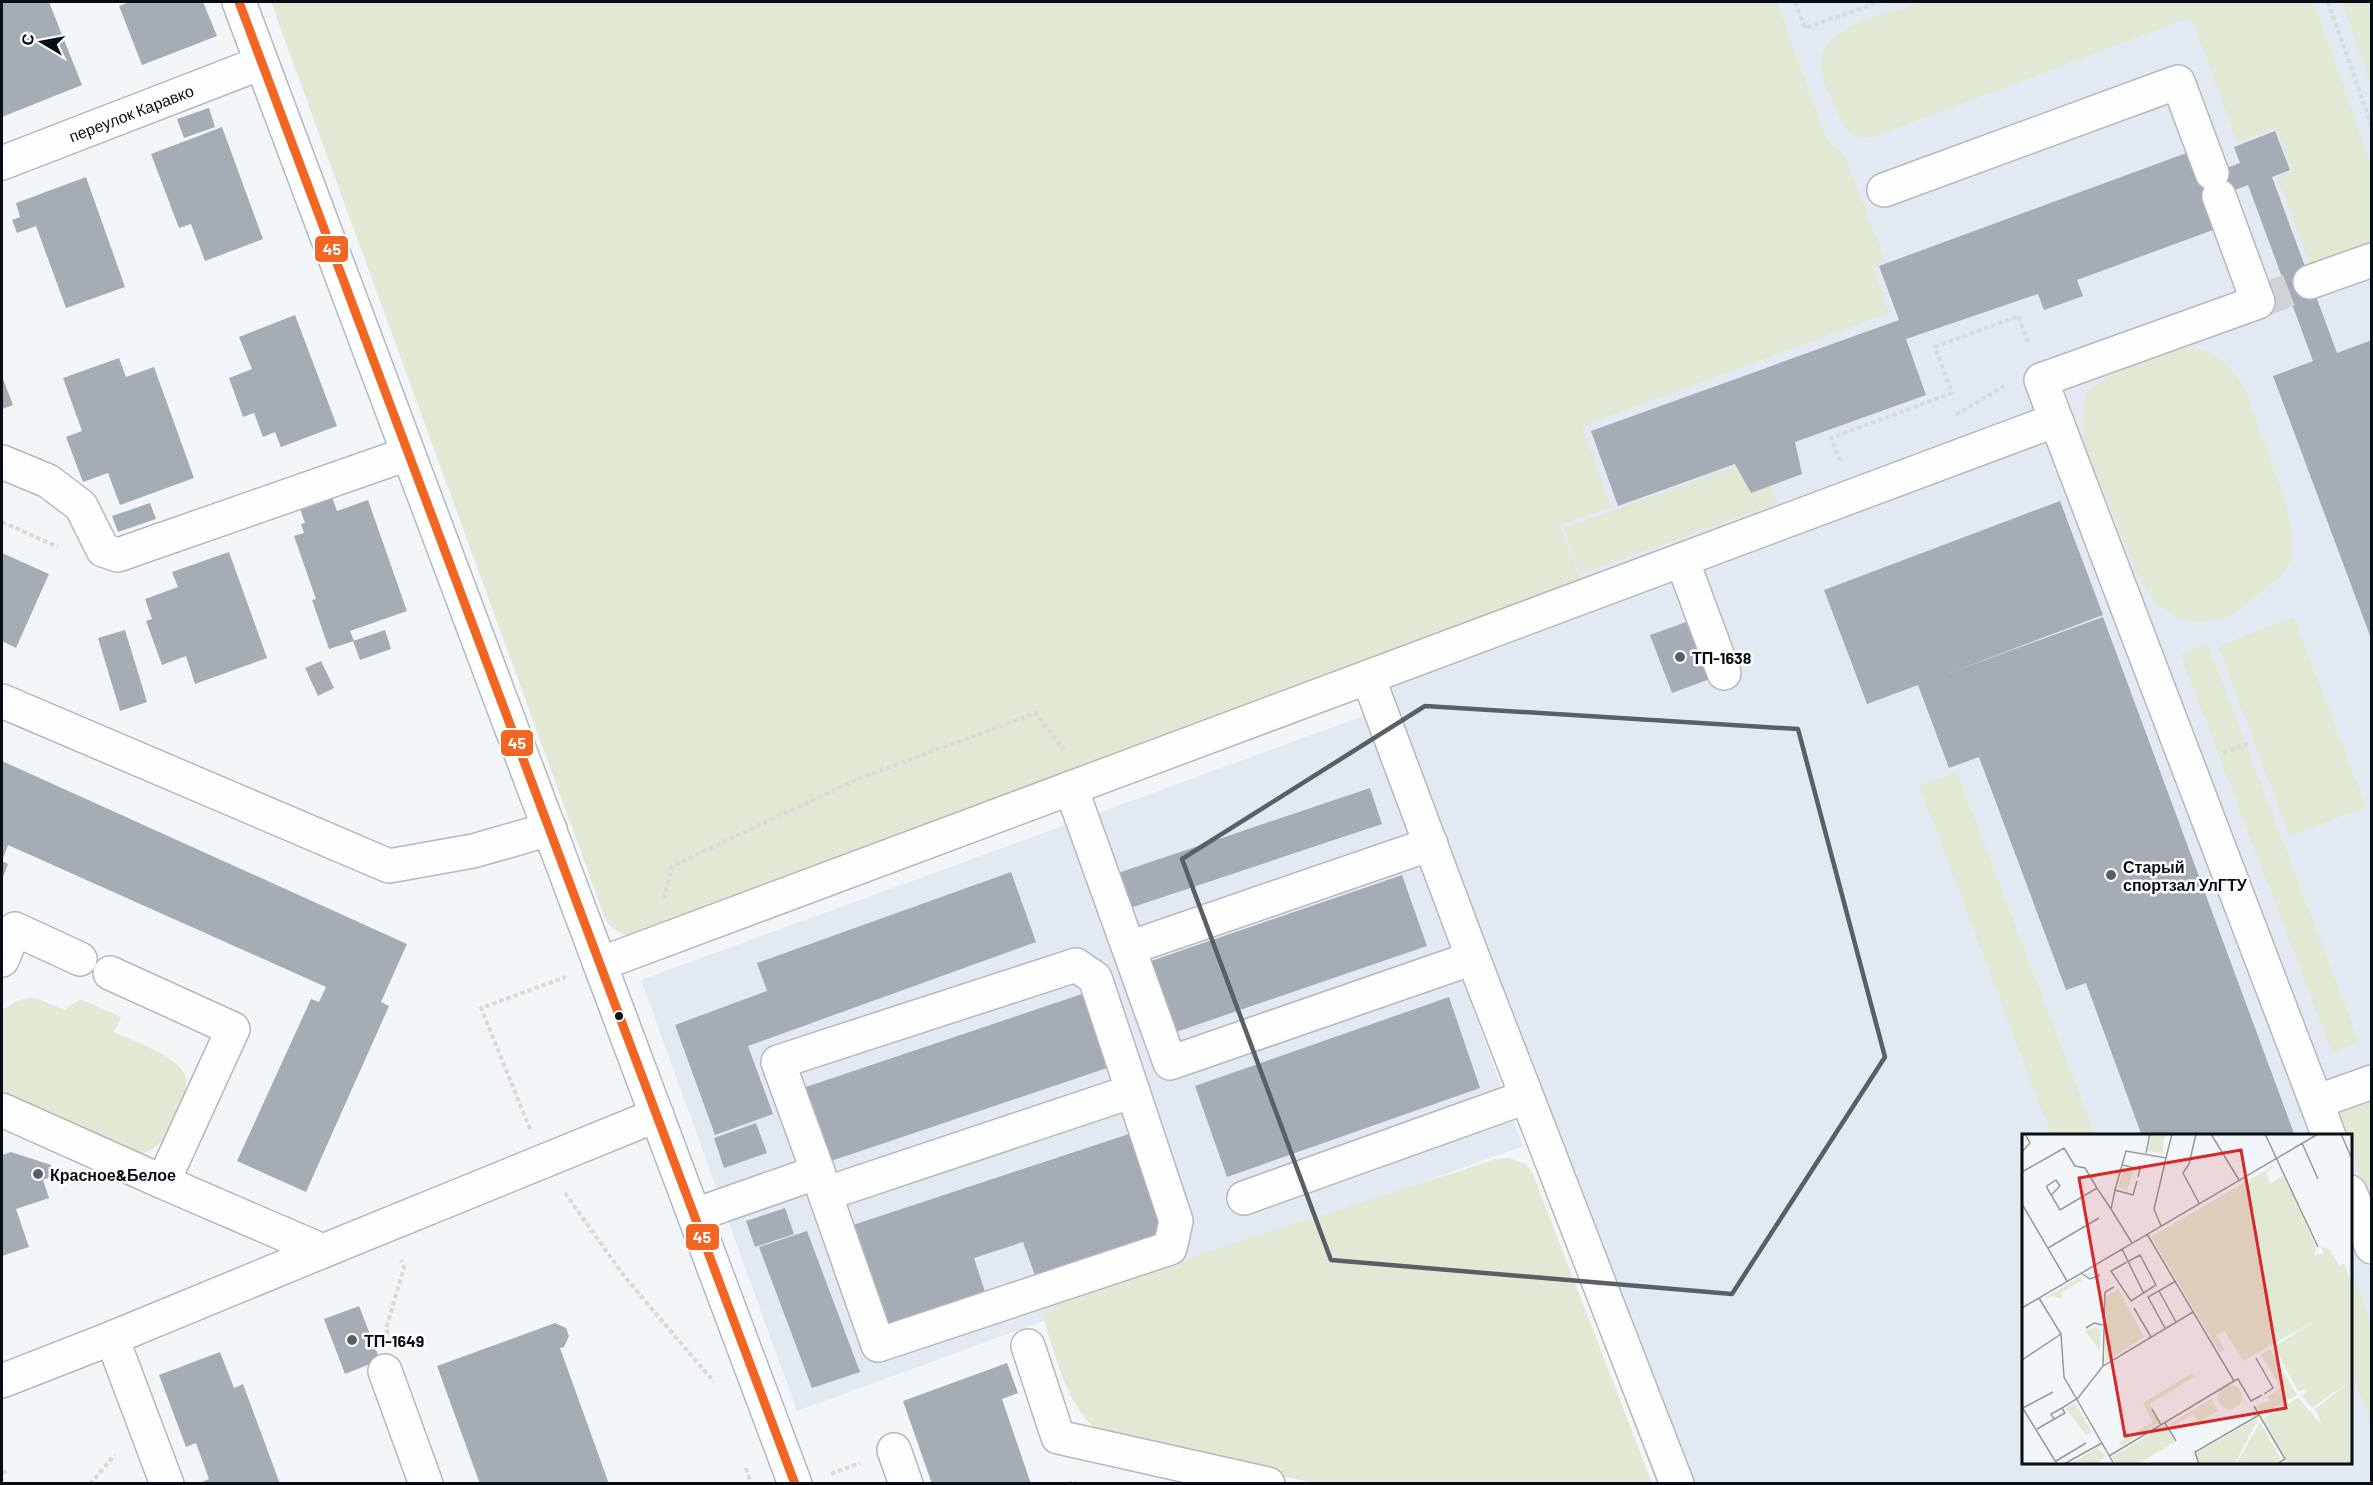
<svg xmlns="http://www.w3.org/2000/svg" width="2373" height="1485" font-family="Barlow,sans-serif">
  <rect width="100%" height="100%" fill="#f3f6f9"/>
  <g fill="#e2e9f2" fill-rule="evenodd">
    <path d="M 1075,2 L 2371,2 L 2371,1483 L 1656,1483 L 1335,627 ZM 2024,1136 L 2350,1136 L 2350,1462 L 2024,1462 Z"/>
    <polygon points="1366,715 1523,1146 797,1411 641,980"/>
  </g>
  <g fill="#e1e9d5">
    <path d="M 271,2 L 1777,2 L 1826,138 L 1845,156 L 1885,260 L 1872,266 L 1889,313 L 1582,426 L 1611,507 L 1560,525 L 1580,579 L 651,931 C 630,937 622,939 606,921 Z"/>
    <path d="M 1924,2 L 2314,2 L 2371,165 L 2371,247 L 2311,268 L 2277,177 L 2293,171 L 2276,128 L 2237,142 L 2191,17 L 1873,137 C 1857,139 1847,134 1840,120 C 1834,104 1822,84 1821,67 C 1816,26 1893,12 1924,2 Z"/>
    <polygon points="2342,2 2371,2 2371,86"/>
    <path d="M 2182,346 L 2209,352 L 2226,363 L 2244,386 L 2286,504 L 2292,533 L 2292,561 L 2277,580 L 2230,616 L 2197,623 L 2176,617 L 2156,604 L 2139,578 L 2084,444 L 2082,420 L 2086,393 C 2114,370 2147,355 2182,346 Z"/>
    <polygon points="1761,457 1778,503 1580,574 1564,528"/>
    <polygon points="2294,617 2366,807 2289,836 2218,646"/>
    <polygon points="2208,644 2359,1042 2332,1053 2180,654"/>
    <polygon points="1957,772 2095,1135 2051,1135 1919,786"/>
    <path d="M 30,998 L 38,999 L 65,1010 L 80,999 L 121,1017 L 114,1032 C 131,1040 179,1057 185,1075 C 189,1090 180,1106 174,1119 C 166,1137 159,1149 140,1154 L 2,1098 L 2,1010 L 19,1000 Z"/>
    <polygon points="2371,1090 2371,1205 2351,1149 2350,1136 2345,1135 2333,1104"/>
    <path d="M 1509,1158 L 1526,1164 L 1533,1174 L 1652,1483 L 1314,1483 L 1124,1442 C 1116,1439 1106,1436 1099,1431 C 1065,1407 1054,1349 1041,1311 L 1229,1245 L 1496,1159 Z"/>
    <polygon points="2350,1266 2371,1321 2371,1424 2351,1370"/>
  </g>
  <g fill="#a4acb5">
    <polygon points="2,2 49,2 82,85 2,117"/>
    <polygon points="130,2 203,2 217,36 142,65 119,6"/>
    <polygon points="209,108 215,127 184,138 177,119"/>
    <polygon points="222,127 263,239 205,261 191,224 179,228 151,154"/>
    <polygon points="2275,131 2290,170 2272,177 2337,353 2372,340 2372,641 2273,376 2313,361 2248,185 2211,199 2221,227 2077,280 2083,296 2044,310 2038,294 1906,339 1926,395 1795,442 1802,474 1751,493 1735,464 1618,506 1591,431 1899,320 1879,266 2192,151 2202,177 2240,163 2234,147"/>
    <polygon points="86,177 125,287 66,308 36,226 17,233 12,220 20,217 16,203"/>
    <polygon points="295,315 337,426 281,447 275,432 263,437 254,413 243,417 229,378 252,369 239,337"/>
    <polygon points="119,358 126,377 154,367 194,478 120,505 108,473 83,482 66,437 82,431 63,378"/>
    <polygon points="2,376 13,405 2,409"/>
    <polygon points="331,494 337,511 368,500 407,611 350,631 354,641 329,649 312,600 316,599 294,536 304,533 301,524 305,523 299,506"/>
    <polygon points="2060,501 2103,615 1949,673 2103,617 2295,1136 2142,1136 2086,983 2066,990 1979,757 1949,768 1918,685 1867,704 1824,590"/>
    <polygon points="150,503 156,519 118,532 112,516"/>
    <polygon points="229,552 267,658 195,684 186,656 162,665 146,621 152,619 145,599 178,587 172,572"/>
    <polygon points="2,553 49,574 16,648 2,641"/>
    <polygon points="1689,621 1710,679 1672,693 1650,635"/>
    <polygon points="125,630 147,702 120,711 98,638"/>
    <polygon points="385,630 391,649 360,660 353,641"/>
    <polygon points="321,661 334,688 318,696 305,668"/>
    <polygon points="2,761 407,944 381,1002 389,1006 306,1192 237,1161 311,999 319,1002 326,987 8,845 2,861 8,864 2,880"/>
    <polygon points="1370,788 1382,824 1127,909 1115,874"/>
    <polygon points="1011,872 1036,942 748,1046 773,1114 715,1135 675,1025 767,991 757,963"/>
    <polygon points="1402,875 1427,946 1173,1033 1148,962"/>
    <polygon points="1085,993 1110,1067 825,1163 800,1089"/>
    <polygon points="1449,997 1480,1088 1227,1177 1195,1086"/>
    <polygon points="756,1123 767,1153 724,1168 714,1138"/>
    <polygon points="1129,1134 1164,1239 1037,1281 1023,1242 974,1258 987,1298 881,1333 847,1227"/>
    <polygon points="11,1152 51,1165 55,1175 43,1180 49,1198 16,1209 29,1247 2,1256 2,1155"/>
    <polygon points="785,1208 794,1234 755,1247 746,1221"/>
    <polygon points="807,1231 860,1372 812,1388 759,1247"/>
    <polygon points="359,1306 380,1360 345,1374 324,1319"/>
    <polygon points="555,1323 566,1328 569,1336 564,1347 560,1348 609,1484 480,1484 437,1366"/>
    <polygon points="220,1352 234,1388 243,1384 280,1484 197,1484 209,1479 196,1443 186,1447 159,1375"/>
    <polygon points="1007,1363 1018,1393 1002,1399 1031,1484 932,1484 903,1401"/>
  </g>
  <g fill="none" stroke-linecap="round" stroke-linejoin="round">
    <polyline stroke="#cfd3d7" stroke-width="33" stroke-dasharray="33 16" stroke-linecap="butt" points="2258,302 2310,282"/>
    <g stroke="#b3b8be" stroke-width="36">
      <g id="minor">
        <polyline points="239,2 795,1484"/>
        <polyline points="2,163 261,63"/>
        <polyline points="1884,190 2178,82 2212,173"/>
        <polyline points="2310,282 2372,260"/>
        <polyline points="2056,420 2329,1136"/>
        <polyline points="2,462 48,481 81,506 103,550 118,555 407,454"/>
        <polyline points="1682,560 1724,673"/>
        <polyline points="1368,677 1473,958 1677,1484"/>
        <polyline points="2,701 389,866 473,851 550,829"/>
        <polyline points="1071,788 1170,1063 1473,958"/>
        <polyline points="1129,948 1431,844"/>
        <polyline points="2,960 15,929 80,959"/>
        <polyline points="600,964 2056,420 2041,380 2258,302 2219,196"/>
        <polyline points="110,973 233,1029 163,1182 323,1251 657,1115"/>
        <polyline points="2316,1102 2372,1082"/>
        <polyline points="2,1110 163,1182"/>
        <polyline points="818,1172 778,1062 1076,965 1095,978 1176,1221 1170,1248 878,1345 825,1194"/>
        <polyline points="2350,1192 2372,1247"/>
        <polyline points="1244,1198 1526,1097"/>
        <polyline points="695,1215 818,1172 825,1194 1133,1091"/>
        <polyline points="1028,1346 1058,1437 1268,1484"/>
        <polyline points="385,1371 426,1484"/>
        <polyline points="2,1381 112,1338"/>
        <polyline points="894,1450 906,1484"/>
        <polyline points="167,1484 112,1338 323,1251"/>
      </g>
    </g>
    <g stroke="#d8d9da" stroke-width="4" stroke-dasharray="4.5 3" stroke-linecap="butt">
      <polyline points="1795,2 1805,28 1880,2"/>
      <polyline points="2328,2 2372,127"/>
      <polyline points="1956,415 2004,386"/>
      <polyline points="1840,461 1831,438 1952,393 1935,347 2018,316 2029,345"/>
      <polyline points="2,522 58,547"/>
      <polyline points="2223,753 2251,742"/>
      <polyline points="664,899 672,866 860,778 1036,713 1064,750"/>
      <polyline points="530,1129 481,1008 566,977"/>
      <polyline points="565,1193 624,1276 714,1382"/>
      <polyline points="388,1334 386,1329 404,1268 401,1260"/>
      <polyline points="746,1468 751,1484"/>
      <polyline points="2,1473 6,1471"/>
      <polyline points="831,1474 860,1463"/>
      <polyline points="90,1484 115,1455"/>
      <polyline points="1068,1484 1076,1481"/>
    </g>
    <use href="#minor" stroke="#fdfefe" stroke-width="33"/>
    <g stroke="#fff" stroke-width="14">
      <polyline id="bus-1" points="239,2 795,1484"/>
    </g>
    <use href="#bus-1" stroke="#f26522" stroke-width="9"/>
  </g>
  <path fill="none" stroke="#595f65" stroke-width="4.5" stroke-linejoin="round" d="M 1425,706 L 1798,729 L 1885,1057 L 1732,1294 L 1331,1260 L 1182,859 Z"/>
  <g fill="#595f65" stroke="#fff" stroke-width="2">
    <circle cx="1680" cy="657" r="6"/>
    <circle cx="2111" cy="875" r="6"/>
    <circle cx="38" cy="1174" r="6"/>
    <circle cx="352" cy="1340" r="6"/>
  </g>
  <circle fill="#060d15" stroke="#fff" stroke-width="2" cx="619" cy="1016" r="5"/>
  <g text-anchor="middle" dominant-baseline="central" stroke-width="5" stroke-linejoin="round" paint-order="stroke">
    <g font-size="16" fill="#060d15" stroke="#fff">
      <text transform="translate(131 113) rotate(-21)">переулок Каравко</text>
    </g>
    <g font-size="16" font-weight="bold" fill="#060d15" stroke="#fff" text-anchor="start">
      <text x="1692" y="657">ТП-1638</text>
      <text x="2123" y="866">Старый<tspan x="2123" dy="18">спортзал УлГТУ</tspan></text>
      <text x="50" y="1174">Красное&amp;Белое</text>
      <text x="364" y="1340">ТП-1649</text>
    </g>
  </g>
  <g transform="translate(2022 1134)">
    <rect width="330" height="330" fill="#f3f6f9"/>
    <path d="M 130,0 L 147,0 L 142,4 L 141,19 L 126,17 ZM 256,29 L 244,39 L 248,50 L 262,41 L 294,114 L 292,121 L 302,120 L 299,113 L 307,115 L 317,131 L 322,130 L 330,150 L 330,330 L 266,330 L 241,285 L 276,264 L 300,291 L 293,275 L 328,247 L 290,274 L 280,262 L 285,256 L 276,257 L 254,216 L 255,211 L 296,185 L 221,227 L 202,196 L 194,201 L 203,216 L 198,219 L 129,103 ZM 102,34 L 111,38 L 105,57 L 96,53 ZM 59,142 L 59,147 L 40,158 L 40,165 L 31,162 L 21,165 ZM 96,154 L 122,203 L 83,228 L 84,163 ZM 72,192 L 79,196 L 78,217 L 63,197 ZM 248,215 L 275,261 L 239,281 L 234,272 L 248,266 L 246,262 L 259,254 L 239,221 ZM 170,239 L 172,243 L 128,270 L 139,288 L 99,312 L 97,308 L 131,288 L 121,269 ZM196 263a12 12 0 1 1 24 0a12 12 0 1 1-24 0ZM 189,265 L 191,268 L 176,278 L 191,269 L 196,277 L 176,288 L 171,280 L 151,292 L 149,289 ZM 53,269 L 70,298 L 64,301 L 43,274 ZM 237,283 L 213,330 L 178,330 L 174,319 ZM 238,288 L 259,325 L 252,330 L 214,330 ZM 143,291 L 153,308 L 116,330 L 94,330 L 90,323 ZM 75,314 L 84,321 L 75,330 L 48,330 Z" fill="#e1e9d5"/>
    <path fill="none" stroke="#94999e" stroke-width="1.5" d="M 174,0 L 167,30 L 161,39 L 177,69M 189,0 L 217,46M 243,0 L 296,113M 319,0 L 330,25M 280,9 L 296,45M 0,18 L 8,9 L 3,0M 124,19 L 128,0M 0,38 L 42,14 L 53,32 L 63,34 L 75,54M 116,43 L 118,35 L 100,31 L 104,17 L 144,24 L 150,0M 93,56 L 100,31M 29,61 L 38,52 L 34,46 L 25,52 L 25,54 L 38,76 L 75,54 L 89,75M 0,70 L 45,147M 139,92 L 132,75 L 144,24M 125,100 L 212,247 L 216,245 L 229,267 L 240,261M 110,109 L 89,75 L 93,56 L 111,61 L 115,47M 26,114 L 77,84M 100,115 L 122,160M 105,128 L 89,137 L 109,167 L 134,151 L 118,121 L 107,127M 59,139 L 68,145 L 78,141M 137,157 L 154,188M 17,164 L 39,200 L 42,243 L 92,330M 0,174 L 296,0M 112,174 L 129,203M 64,194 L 72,189 L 81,191M 143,194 L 126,163 L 154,147M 234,224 L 251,254 L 242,260M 0,226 L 39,200M 81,232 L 83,158 L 92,153M 232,272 L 263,325 L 255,330M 0,273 L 35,330M 1,274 L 31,258M 130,275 L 139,291M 32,285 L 29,280 L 40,274M 143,289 L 154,307M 15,295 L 43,279 L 40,274 L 56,264 L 81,232 L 171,178M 87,322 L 212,247M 34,327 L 64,309M 42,330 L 80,309M 177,330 L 173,318 L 237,281"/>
    <path fill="#d62828" fill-opacity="0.15" stroke="#d62828" stroke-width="3" d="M 219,16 L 264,274 L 103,302 L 57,44 Z"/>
    <rect width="330" height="330" fill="none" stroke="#060d15" stroke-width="3"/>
  </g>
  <g stroke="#fff" stroke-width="2">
    <rect x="314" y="235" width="35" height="28" rx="6" fill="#f26522"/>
    <rect x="500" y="729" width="34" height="28" rx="6" fill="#f26522"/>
    <rect x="685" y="1223" width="35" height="28" rx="6" fill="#f26522"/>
  </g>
  <g font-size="16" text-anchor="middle" font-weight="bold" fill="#fff">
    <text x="332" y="255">45</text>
    <text x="517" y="749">45</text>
    <text x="702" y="1243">45</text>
  </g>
  <rect width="2373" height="1485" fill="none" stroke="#060d15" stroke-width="6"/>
  <g transform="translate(42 42) rotate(280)" stroke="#ffffff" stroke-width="4.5" paint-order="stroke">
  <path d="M0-4.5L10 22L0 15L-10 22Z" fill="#060d15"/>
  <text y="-9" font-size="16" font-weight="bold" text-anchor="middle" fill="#060d15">С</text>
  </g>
</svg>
